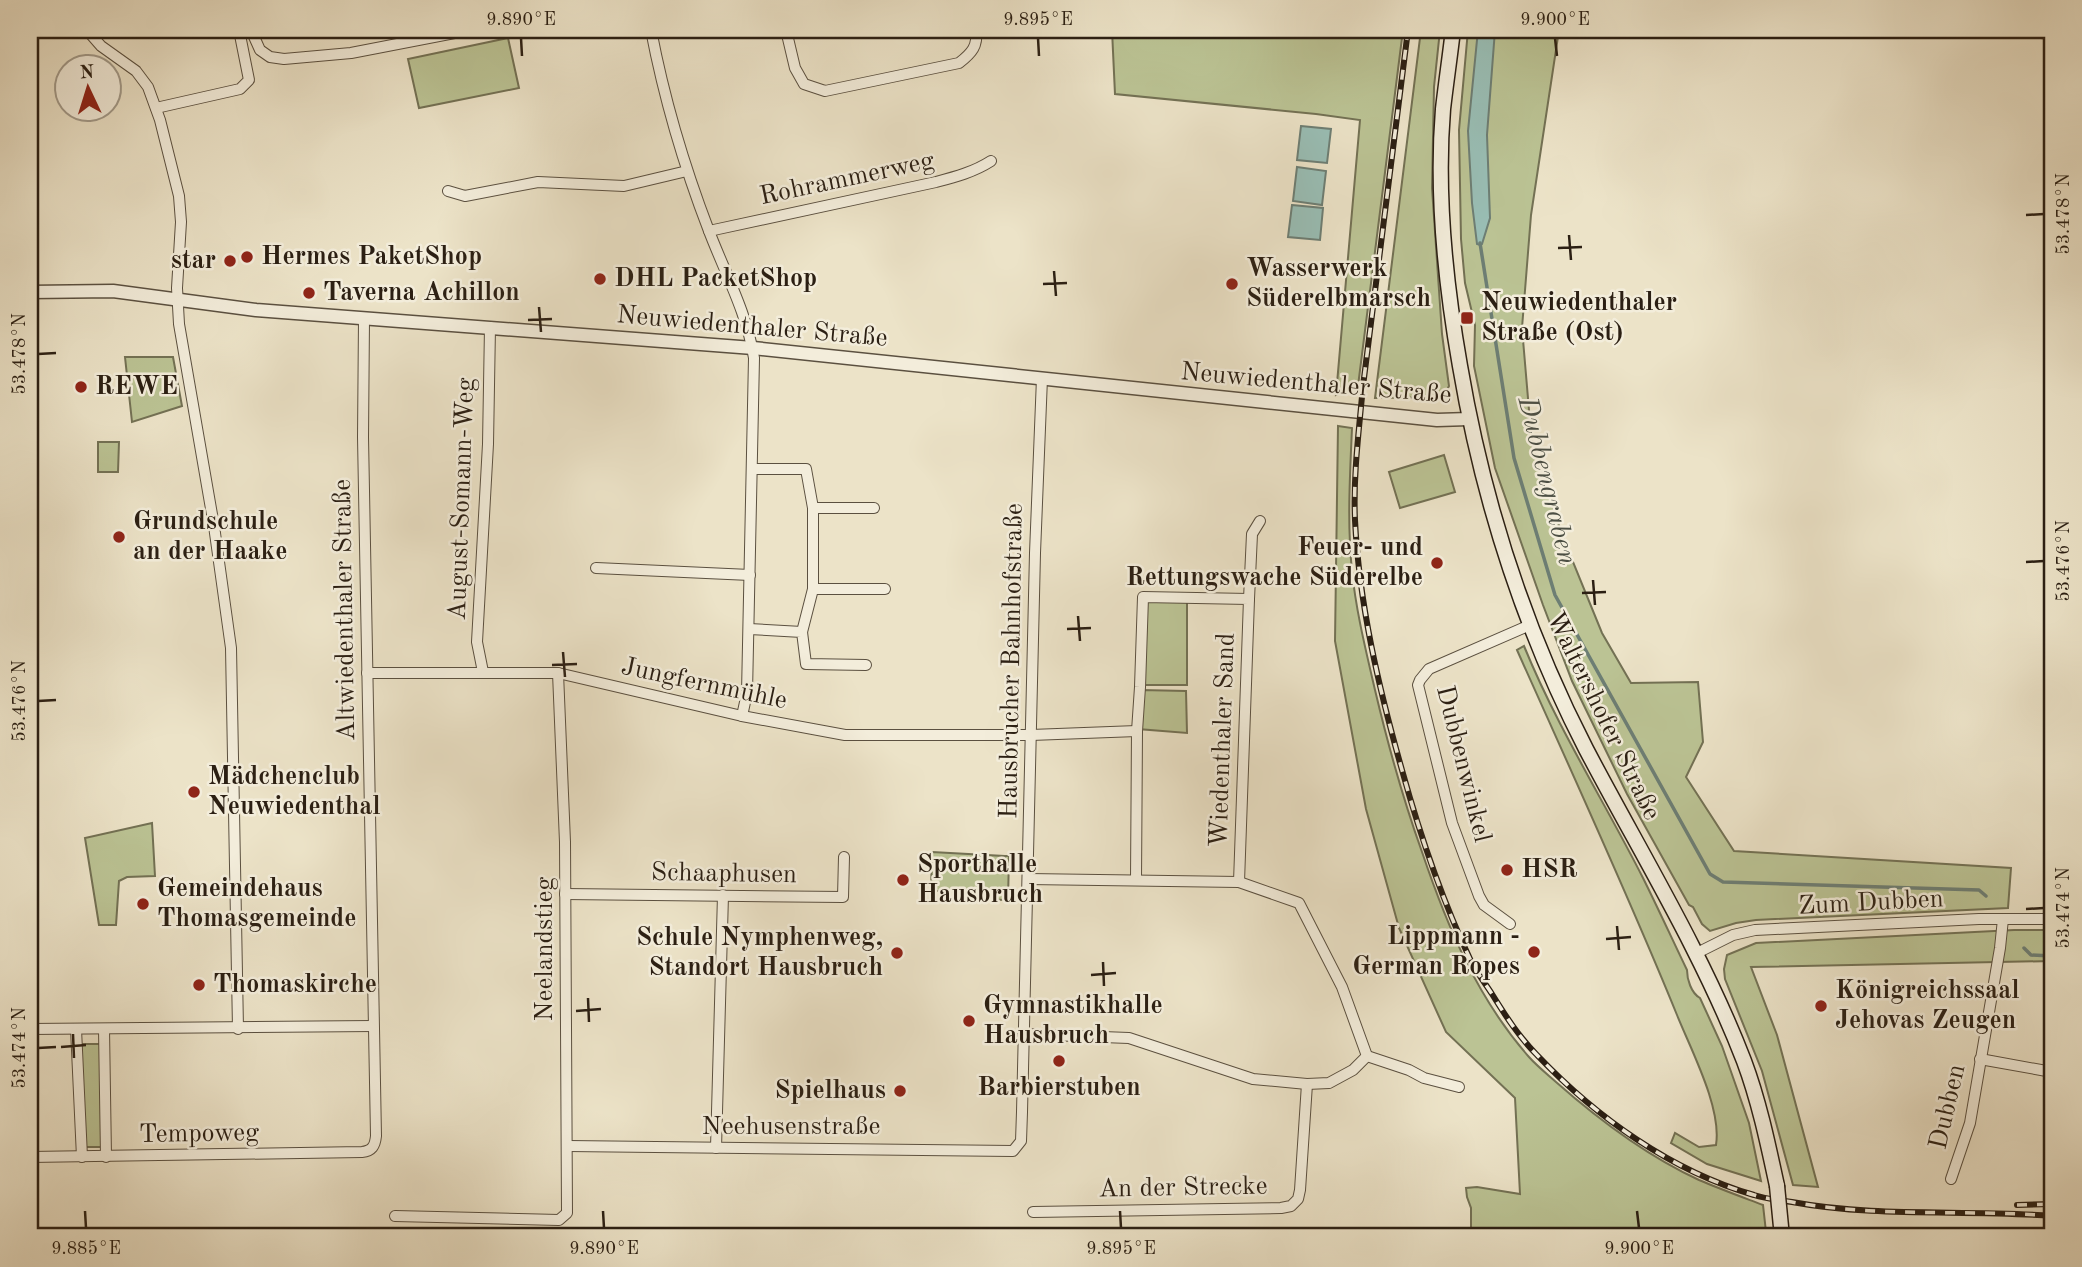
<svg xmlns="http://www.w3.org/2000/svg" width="2082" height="1267" font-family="'Old Standard TT',serif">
  <rect width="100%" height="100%" fill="#ece3c8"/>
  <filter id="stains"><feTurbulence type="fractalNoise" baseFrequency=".00286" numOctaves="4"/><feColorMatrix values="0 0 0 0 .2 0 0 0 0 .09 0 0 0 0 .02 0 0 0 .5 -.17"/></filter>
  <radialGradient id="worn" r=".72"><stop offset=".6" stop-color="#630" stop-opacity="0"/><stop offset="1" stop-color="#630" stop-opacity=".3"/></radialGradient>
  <g fill="#bbc394" stroke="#737154" stroke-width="2">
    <polygon points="1112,30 1403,30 1358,386 1336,395 1360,120 1316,114 1115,94"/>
    <polygon points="1421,30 1440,30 1434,87 1432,188 1442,334 1449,386 1443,397 1375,398"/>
    <polygon points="1468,30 1559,30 1531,215 1522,328 1532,445 1564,540 1602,633 1631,683 1698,682 1703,742 1686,777 1734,851 2011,868 2008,908 1756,920 1736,923 1710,931 1702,924 1693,907 1689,905 1627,794 1572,681 1543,605 1495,468 1474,366 1475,325 1465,283 1461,239 1459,130"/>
    <polygon points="508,38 519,88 419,108 408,59"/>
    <polygon points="125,357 173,357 182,406 132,422"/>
    <path d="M 1338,426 L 1352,428 C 1350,475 1347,523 1352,571 C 1356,611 1366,651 1375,690 C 1388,745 1403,799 1422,852 C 1447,926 1477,998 1529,1057 C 1537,1066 1547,1074 1556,1082 C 1599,1120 1647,1156 1699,1180 C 1720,1189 1742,1197 1763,1205 L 1766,1232 L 1471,1232 L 1471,1208 L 1467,1197 L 1466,1188 L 1477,1187 L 1520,1194 L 1515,1098 L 1446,1032 L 1399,928 L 1366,809 L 1335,641 Z"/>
    <polygon points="98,442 119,442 118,472 98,472"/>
    <polygon points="1444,455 1455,492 1400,508 1389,472"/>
    <polygon points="1145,600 1187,600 1187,685 1141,685"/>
    <path d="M 1524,646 C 1557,727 1604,801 1643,878 C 1658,908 1672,939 1687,970 C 1687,979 1691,993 1700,998 L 1722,1046 L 1749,1123 L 1761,1181 L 1707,1164 L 1671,1143 L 1675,1133 L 1699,1147 L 1716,1145 C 1722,1108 1691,1050 1677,1015 C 1627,892 1571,771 1517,650 Z"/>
    <polygon points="1141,690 1186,691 1187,733 1138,729"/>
    <polygon points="152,823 155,876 127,877 119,881 116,925 99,925 85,838"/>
    <polygon points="932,852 1004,856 1004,872 1005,856 1009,856 1008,900 972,899 972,891 931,891"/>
    <polygon points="2014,930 2052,930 2052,961 1751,967 1777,1035 1818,1187 1793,1185 1762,1071 1725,979 1724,969 1727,955 1756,943"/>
    <polygon points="81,1044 101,1044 103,1147 83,1147"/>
  </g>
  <g fill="#99beb5" stroke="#6d7e74" stroke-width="2">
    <polygon points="1478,30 1495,30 1487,135 1490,218 1482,244 1480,245 1477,244 1472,203 1468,131"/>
    <polygon points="1301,126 1331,129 1327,163 1297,160"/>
    <polygon points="1297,167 1326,171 1322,205 1293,201"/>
    <polygon points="1292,205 1323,208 1320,240 1288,237"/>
  </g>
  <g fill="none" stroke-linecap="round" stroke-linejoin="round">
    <g stroke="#6d7e74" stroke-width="3.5">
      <polyline points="1480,243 1514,458 1555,595 1710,874 1723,882 1979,890 1986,896"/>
      <polyline points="2024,948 2031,955 2052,956"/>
    </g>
    <g stroke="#5b5040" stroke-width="12">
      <g id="minor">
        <polyline points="87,30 101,46 136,71 148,87 160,120 179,196 181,222 177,288 179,324 214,526 231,648 238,1029"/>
        <polyline points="251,30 260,50 270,57 284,59 351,53 470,30"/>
        <path d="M 651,30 C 664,98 684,166 709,231 C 725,273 747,313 754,358 L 747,693 L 742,716"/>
        <path d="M 786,30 L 795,68 L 804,84 L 825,91 L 959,63 C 972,53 978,46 976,30"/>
        <polyline points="2005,30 2052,34"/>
        <polyline points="156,108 240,89 249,80 239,30"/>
        <polyline points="448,191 465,196 538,182 624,186 687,171"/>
        <path d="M 709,231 L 936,182 C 955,177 974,172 991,161"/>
        <polyline points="752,469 806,469 813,508 813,589 802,632"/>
        <polyline points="813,508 874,508"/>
        <polyline points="596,568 750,575"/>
        <polyline points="813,589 885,589"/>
        <polyline points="1249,599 1252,534 1260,521"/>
        <polyline points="749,629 802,632 806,664 866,665"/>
        <polyline points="483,672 477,642 488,444 490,327"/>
        <polyline points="367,673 558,673 742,716 845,735 1031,735 1137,731"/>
        <polyline points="1028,879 1239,882 1299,903 1342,987 1367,1056"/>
        <polyline points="1136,880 1137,731 1140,687 1143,597 1249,599 1239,882"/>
        <polyline points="565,894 843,897 844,857"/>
        <polyline points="1510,924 1484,905 1479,896 1452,823 1418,685 1420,680 1429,669 1530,625"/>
        <polyline points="1697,953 1733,935 1755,930 1979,919 2052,919"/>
        <polyline points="30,1029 373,1026"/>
        <polyline points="76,1029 82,1157"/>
        <polyline points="104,1029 106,1157"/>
        <polyline points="1023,1034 1129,1038 1253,1079 1307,1084 1329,1083 1353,1070 1367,1056"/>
        <polyline points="1367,1056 1409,1070 1424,1078 1459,1087"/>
        <polyline points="1980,1059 2052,1072"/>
        <polyline points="568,1146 1013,1151 1021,1141 1022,1112 1035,553 1042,378"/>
        <polyline points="716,1148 723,895"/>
        <path d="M 30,1157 L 362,1152 C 372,1151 375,1146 376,1136 L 363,437 L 364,319"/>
        <polyline points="1951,1179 1970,1123 2000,948 2003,919"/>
        <polyline points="1033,1212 1281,1208 1291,1206 1298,1199 1300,1190 1307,1084"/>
        <polyline points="395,1216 559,1220 567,1213 565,842 558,673"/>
      </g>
    </g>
    <g stroke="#5b5040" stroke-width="15">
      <polyline id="tertiary" points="30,292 113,291 256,310 753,348 1437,420 1469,419"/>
    </g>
    <g stroke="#2b1f13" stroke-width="17">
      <path id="secondary" d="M 1453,30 C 1450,56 1446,83 1443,109 C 1436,194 1445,281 1460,366 C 1483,501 1523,627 1586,749 C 1640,852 1702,952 1744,1061 C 1759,1101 1768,1144 1777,1186"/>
    </g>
    <use href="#minor" stroke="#f3eddb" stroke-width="10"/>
    <use href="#tertiary" stroke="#f3eddb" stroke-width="12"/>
    <use href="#secondary" stroke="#f3eddb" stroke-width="14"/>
    <g stroke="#2b1f13" stroke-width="6">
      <g id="rail">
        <path d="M 1408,30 L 1363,386 C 1359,430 1353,476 1355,520 C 1359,604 1379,689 1402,770 C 1420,835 1442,900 1471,961 C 1477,973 1485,983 1492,994 C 1505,1015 1519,1037 1537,1055 C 1596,1117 1671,1171 1754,1195 C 1766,1199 1779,1200 1792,1202 C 1878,1218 1965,1209 2052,1216"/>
        <polyline points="2017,1205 2052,1204"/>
        <polyline points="587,1237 1238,1234 2052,1233"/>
      </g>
    </g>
    <use href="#rail" stroke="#f3eddb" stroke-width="3.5" stroke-dasharray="10" stroke-linecap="butt"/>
    <g stroke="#2b1f13" stroke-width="17" stroke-linecap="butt">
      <polyline id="secondary-bridge" points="1777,1186 1782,1237"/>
    </g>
    <use href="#secondary-bridge" stroke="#f3eddb" stroke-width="14"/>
  </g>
  <path fill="none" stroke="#2b1f13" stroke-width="2.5" d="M 521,38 L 522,56M 1038,38 L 1039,56M 1555,38 L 1557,56M 2026,215 L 2044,214M 1569,235 L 1571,260M 1558,248 L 1582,247M 1054,271 L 1056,296M 1043,284 L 1067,283M 539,307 L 541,332M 528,320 L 552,319M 38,354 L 56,353M 2026,562 L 2044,561M 1593,580 L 1595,605M 1582,593 L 1606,592M 1078,616 L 1080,641M 1067,629 L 1091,628M 563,652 L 565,677M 552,665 L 577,664M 38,701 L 56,700M 2026,909 L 2044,908M 1617,926 L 1619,950M 1606,939 L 1631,937M 1103,962 L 1104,986M 1091,975 L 1116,973M 588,998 L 589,1022M 576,1011 L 601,1009M 73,1034 L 74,1058M 61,1047 L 86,1045M 38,1048 L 56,1047M 85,1211 L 86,1228M 603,1211 L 604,1228M 1120,1211 L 1121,1228M 1637,1211 L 1639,1228"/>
  <g fill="#8f2418" stroke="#f3eddb" stroke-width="2.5">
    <circle cx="247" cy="257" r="7"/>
    <circle cx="230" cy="261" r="7"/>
    <circle cx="600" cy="279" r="7"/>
    <circle cx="1232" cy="284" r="7"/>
    <circle cx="309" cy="293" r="7"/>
    <rect x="1460" y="311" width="14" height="14" rx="3.5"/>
    <circle cx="81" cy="387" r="7"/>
    <circle cx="119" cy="537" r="7"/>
    <circle cx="1437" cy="563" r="7"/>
    <circle cx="194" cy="792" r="7"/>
    <circle cx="1507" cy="870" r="7"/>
    <circle cx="903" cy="880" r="7"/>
    <circle cx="143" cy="904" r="7"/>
    <circle cx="1534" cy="952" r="7"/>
    <circle cx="897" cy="953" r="7"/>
    <circle cx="199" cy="985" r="7"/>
    <circle cx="1821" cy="1006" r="7"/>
    <circle cx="969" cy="1021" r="7"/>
    <circle cx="1059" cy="1061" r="7"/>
    <circle cx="900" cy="1091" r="7"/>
  </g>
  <g text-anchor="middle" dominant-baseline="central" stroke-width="5" stroke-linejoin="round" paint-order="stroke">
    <g font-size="26" fill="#2b1f13" stroke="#f3eddb">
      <text transform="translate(847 179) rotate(-12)">Rohrammerweg</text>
      <text transform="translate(752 327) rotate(5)">Neuwiedenthaler Straße</text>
      <text transform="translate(1316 384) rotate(5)">Neuwiedenthaler Straße</text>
      <text transform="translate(462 499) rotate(-88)">August-Somann-Weg</text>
      <text transform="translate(345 610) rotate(-91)">Altwiedenthaler Straße</text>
      <text transform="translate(1012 661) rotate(-89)">Hausbrucher Bahnhofstraße</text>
      <text transform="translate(704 684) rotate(12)">Jungfernmühle</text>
      <text transform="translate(1603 716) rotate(64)">Waltershofer Straße</text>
      <text transform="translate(1223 740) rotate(-88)">Wiedenthaler Sand</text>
      <text transform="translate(1463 764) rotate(76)">Dubbenwinkel</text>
      <text transform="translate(724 874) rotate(1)">Schaaphusen</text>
      <text transform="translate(1871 903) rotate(-3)">Zum Dubben</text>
      <text transform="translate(545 949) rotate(-90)">Neelandstieg</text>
      <text transform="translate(1948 1107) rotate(-77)">Dubben</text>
      <text x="791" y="1127">Neehusenstraße</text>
      <text transform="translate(199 1134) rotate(-1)">Tempoweg</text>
      <text transform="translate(1183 1188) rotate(-1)">An der Strecke</text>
    </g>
    <g font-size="26" font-weight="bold" fill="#2b1f13" stroke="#f3eddb" text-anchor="start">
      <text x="261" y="257">Hermes PaketShop</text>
      <text x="216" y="261" text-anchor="end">star</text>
      <text x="1246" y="269">Wasserwerk<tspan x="1246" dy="30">Süderelbmarsch</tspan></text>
      <text x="614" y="279">DHL PacketShop</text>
      <text x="323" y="293">Taverna Achillon</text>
      <text x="1481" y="303">Neuwiedenthaler<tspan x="1481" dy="30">Straße (Ost)</tspan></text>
      <text x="95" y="387">REWE</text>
      <text x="133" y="522">Grundschule<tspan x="133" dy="30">an der Haake</tspan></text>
      <text x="1423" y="548" text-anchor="end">Feuer- und<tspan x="1423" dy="30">Rettungswache Süderelbe</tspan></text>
      <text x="208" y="777">Mädchenclub<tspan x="208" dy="30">Neuwiedenthal</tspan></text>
      <text x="917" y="865">Sporthalle<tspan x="917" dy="30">Hausbruch</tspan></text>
      <text x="1521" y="870">HSR</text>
      <text x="157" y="889">Gemeindehaus<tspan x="157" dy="30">Thomasgemeinde</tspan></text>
      <text x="1520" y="937" text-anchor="end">Lippmann -<tspan x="1520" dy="30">German Ropes</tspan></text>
      <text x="883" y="938" text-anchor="end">Schule Nymphenweg,<tspan x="883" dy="30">Standort Hausbruch</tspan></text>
      <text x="213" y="985">Thomaskirche</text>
      <text x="1835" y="991">Königreichssaal<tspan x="1835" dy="30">Jehovas Zeugen</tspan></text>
      <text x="983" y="1006">Gymnastikhalle<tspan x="983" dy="30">Hausbruch</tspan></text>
      <text x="1059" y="1088" text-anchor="middle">Barbierstuben</text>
      <text x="886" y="1091" text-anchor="end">Spielhaus</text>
    </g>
    <g font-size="28" font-style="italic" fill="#4c4f44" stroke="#f3eddb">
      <text transform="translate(1546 481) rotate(76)">Dubbengraben</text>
    </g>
  </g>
  <rect width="2082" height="1267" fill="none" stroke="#ece3c8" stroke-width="77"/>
  <g transform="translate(88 88) rotate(356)"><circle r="33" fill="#f3eddb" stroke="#a39b8b" stroke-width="2"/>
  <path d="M0-5L12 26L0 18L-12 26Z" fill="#8f2418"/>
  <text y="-10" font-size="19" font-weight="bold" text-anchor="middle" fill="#2b1f13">N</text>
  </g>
  <rect x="38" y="38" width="2006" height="1190" fill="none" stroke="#2b1f13" stroke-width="2.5"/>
  <g font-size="18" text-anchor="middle" fill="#2b1f13">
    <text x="521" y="25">9.890°E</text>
    <text x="1038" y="25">9.895°E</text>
    <text x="1555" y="25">9.900°E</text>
    <text transform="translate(2063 214) rotate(-90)" y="6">53.478°N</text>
    <text transform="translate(19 354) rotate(-90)" y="6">53.478°N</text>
    <text transform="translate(2063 561) rotate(-90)" y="6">53.476°N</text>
    <text transform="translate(19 701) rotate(-90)" y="6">53.476°N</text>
    <text transform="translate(2063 908) rotate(-90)" y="6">53.474°N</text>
    <text transform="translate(19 1048) rotate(-90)" y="6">53.474°N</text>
    <text x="86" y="1254">9.885°E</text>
    <text x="604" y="1254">9.890°E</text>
    <text x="1121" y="1254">9.895°E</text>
    <text x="1639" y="1254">9.900°E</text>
  </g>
  <rect width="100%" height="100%" filter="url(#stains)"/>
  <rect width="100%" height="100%" fill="url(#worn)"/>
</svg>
